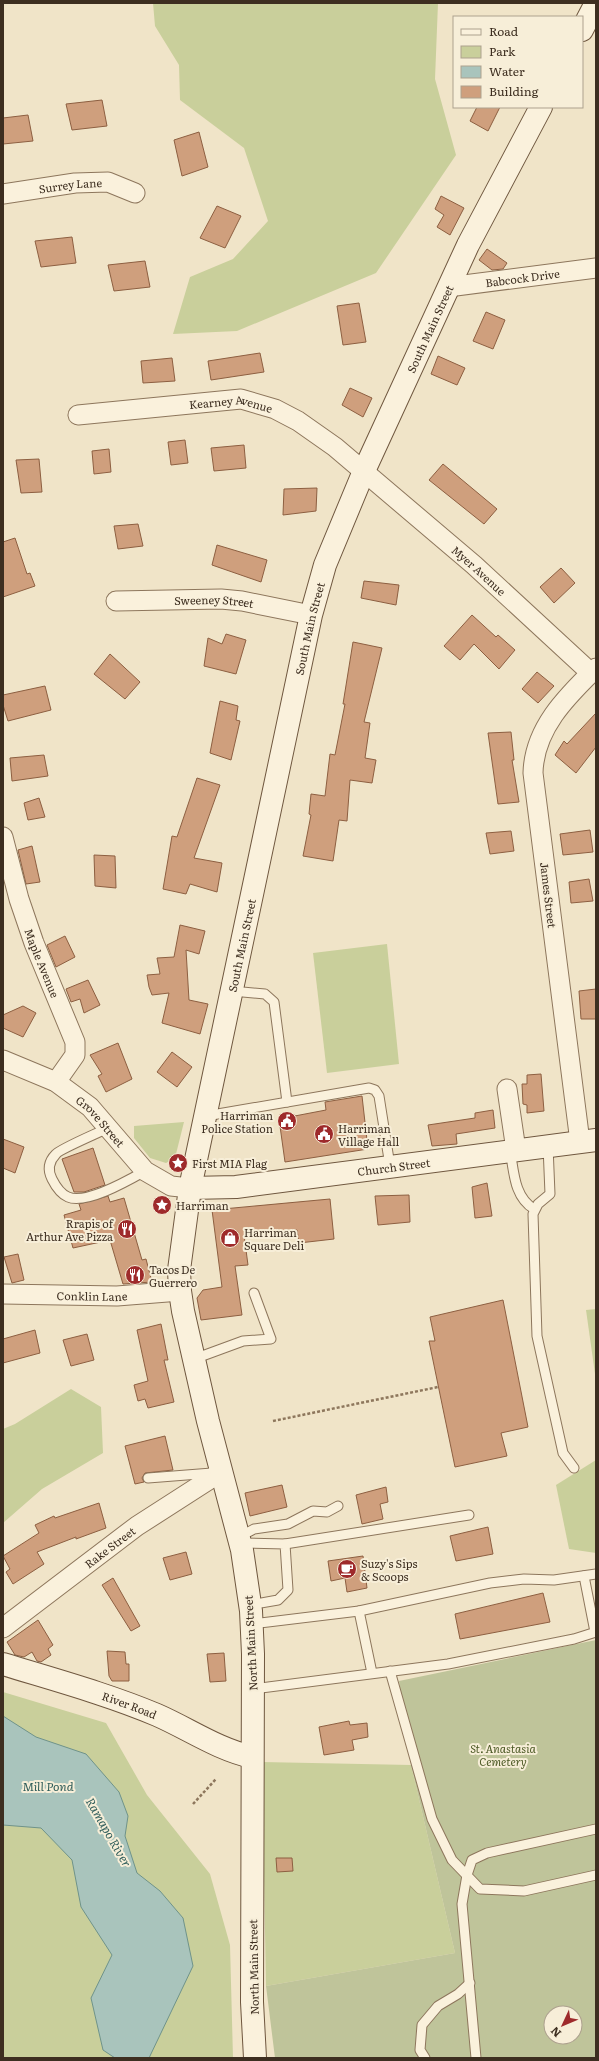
<svg xmlns="http://www.w3.org/2000/svg" width="599" height="2061" font-family="Literata,serif">
  <rect width="100%" height="100%" fill="#f0e4c8"/>
  <g fill="#c9cf9b">
    <polygon points="153,3 438,3 435,79 456,155 376,273 237,331 173,334 190,277 233,259 268,221 244,148 180,100 179,65 155,26"/>
    <polygon points="387,944 399,1064 327,1073 313,953"/>
    <polygon points="184,1122 175,1158 166,1163 150,1158 134,1138 134,1126"/>
    <polygon points="596,1309 596,1381 586,1310"/>
    <polygon points="71,1389 101,1407 103,1453 42,1489 3,1523 3,1429 15,1424"/>
    <polygon points="596,1460 596,1553 569,1549 556,1485"/>
    <polygon points="3,1692 106,1723 147,1795 210,1874 230,1945 233,2058 3,2058"/>
    <polygon points="262,1762 411,1765 455,1953 266,1986"/>
  </g>
  <path fill="#bfc49a" fill-rule="evenodd" d="M 596,1640 L 596,2058 L 275,2058 L 266,1986 L 455,1953 L 411,1765 L 399,1681 ZM 551,2013 L 575,2013 L 575,2037 L 551,2037 Z"/>
  <polygon fill="#a9c4bc" stroke="#6f938a" points="3,1716 36,1737 86,1754 119,1792 128,1816 125,1836 137,1873 160,1891 183,1918 193,1966 149,2058 115,2058 103,2050 91,1998 112,1955 81,1907 72,1860 41,1828 3,1825"/>
  <g fill="#cf9f7d" stroke="#8d5f41">
    <polygon points="102,100 107,126 72,130 66,104"/>
    <polygon points="477,107 500,107 488,131 470,121"/>
    <polygon points="28,115 33,141 3,144 3,118"/>
    <polygon points="199,132 208,167 182,176 174,140"/>
    <polygon points="441,196 464,208 450,235 437,227 444,215 435,209"/>
    <polygon points="217,206 241,216 225,248 200,238"/>
    <polygon points="72,237 76,263 41,267 35,241"/>
    <polygon points="487,249 507,263 503,269 492,270 479,260"/>
    <polygon points="145,261 150,287 114,291 108,265"/>
    <polygon points="359,303 366,342 343,345 337,306"/>
    <polygon points="486,312 505,320 493,349 473,341"/>
    <polygon points="260,353 264,372 211,380 208,361"/>
    <polygon points="438,356 465,368 457,385 431,374"/>
    <polygon points="172,358 175,381 143,383 141,361"/>
    <polygon points="350,388 372,398 363,417 342,405"/>
    <polygon points="185,440 188,463 171,465 168,442"/>
    <polygon points="244,445 246,468 214,471 211,448"/>
    <polygon points="109,449 111,472 94,474 92,451"/>
    <polygon points="39,459 42,492 21,493 16,460"/>
    <polygon points="443,464 497,509 484,524 429,480"/>
    <polygon points="317,488 316,511 283,515 284,489"/>
    <polygon points="138,524 143,546 118,549 114,526"/>
    <polygon points="15,538 27,574 30,573 35,586 3,597 3,542"/>
    <polygon points="217,545 267,560 261,582 212,565"/>
    <polygon points="561,568 575,583 554,603 540,587"/>
    <polygon points="364,581 399,585 396,605 361,598"/>
    <polygon points="472,615 496,637 498,635 515,650 499,669 474,644 460,660 444,646"/>
    <polygon points="226,634 246,640 236,674 204,666 208,638 222,644"/>
    <polygon points="353,642 382,648 364,722 370,723 365,758 376,760 372,783 350,780 347,821 339,820 333,861 303,856 311,815 309,814 311,794 325,796 330,754 335,755 345,704 343,704"/>
    <polygon points="110,654 140,682 125,699 94,674"/>
    <polygon points="537,672 554,686 538,703 522,689"/>
    <polygon points="45,686 51,710 8,721 3,705 3,695"/>
    <polygon points="220,701 238,706 236,720 240,721 231,760 210,753"/>
    <polygon points="596,713 596,747 576,773 555,755 564,741 567,744"/>
    <polygon points="511,732 514,760 512,760 519,802 498,804 488,733"/>
    <polygon points="44,755 48,776 12,781 10,758"/>
    <polygon points="197,778 220,785 194,858 222,863 217,892 190,884 186,894 163,889 172,836 177,837"/>
    <polygon points="39,798 45,817 28,820 24,803"/>
    <polygon points="590,830 593,852 563,855 560,834"/>
    <polygon points="511,831 514,851 490,854 486,833"/>
    <polygon points="32,846 40,882 26,884 18,850"/>
    <polygon points="94,855 115,856 116,888 95,886"/>
    <polygon points="589,879 593,901 571,903 569,882"/>
    <polygon points="180,925 205,931 199,954 186,950 189,1000 208,1004 200,1034 162,1023 169,993 152,995 149,987 147,975 160,974 157,958 174,957"/>
    <polygon points="65,936 75,957 56,967 47,945"/>
    <polygon points="88,980 100,1005 84,1013 80,999 71,1002 66,989"/>
    <polygon points="596,989 596,1019 581,1019 579,991"/>
    <polygon points="23,1006 36,1013 23,1037 3,1028 3,1015"/>
    <polygon points="118,1043 132,1079 106,1092 98,1076 102,1074 90,1055"/>
    <polygon points="172,1052 192,1067 177,1087 157,1072"/>
    <polygon points="541,1074 544,1111 527,1113 527,1105 523,1104 522,1084 527,1084 527,1075"/>
    <polygon points="362,1096 368,1149 285,1162 279,1119 326,1110 325,1102"/>
    <polygon points="493,1110 495,1128 456,1134 457,1144 432,1146 428,1125 475,1118 475,1113"/>
    <polygon points="3,1139 24,1147 15,1173 3,1168"/>
    <polygon points="93,1148 105,1185 84,1192 74,1192 62,1159"/>
    <polygon points="487,1183 492,1216 475,1218 472,1187"/>
    <polygon points="409,1195 410,1222 378,1225 375,1196"/>
    <polygon points="108,1196 110,1202 124,1198 142,1260 146,1259 152,1282 123,1284 110,1240 73,1248 64,1215 81,1210 79,1204"/>
    <polygon points="330,1199 334,1239 299,1243 297,1230 244,1235 248,1265 235,1266 242,1315 201,1320 197,1298 203,1290 222,1287 212,1210"/>
    <polygon points="18,1254 24,1280 12,1283 4,1257"/>
    <polygon points="503,1300 528,1427 501,1433 507,1456 455,1467 429,1341 435,1341 430,1317"/>
    <polygon points="161,1324 168,1360 164,1360 174,1402 148,1408 145,1399 138,1401 134,1385 148,1381 137,1330"/>
    <polygon points="35,1330 40,1353 3,1363 3,1339"/>
    <polygon points="87,1334 94,1360 71,1366 63,1340"/>
    <polygon points="165,1436 173,1470 145,1473 142,1478 144,1482 135,1484 125,1446"/>
    <polygon points="282,1485 287,1507 250,1516 245,1493"/>
    <polygon points="386,1487 388,1502 380,1504 383,1519 362,1524 356,1495"/>
    <polygon points="99,1503 106,1528 76,1539 76,1537 37,1552 44,1564 13,1584 6,1572 10,1569 3,1556 39,1533 35,1525 54,1516 55,1518"/>
    <polygon points="488,1527 493,1554 456,1561 450,1536"/>
    <polygon points="186,1552 192,1574 170,1580 163,1558"/>
    <polygon points="363,1556 367,1588 347,1592 345,1578 331,1581 328,1561"/>
    <polygon points="113,1578 140,1626 131,1631 102,1585"/>
    <polygon points="543,1593 550,1622 460,1639 455,1614"/>
    <polygon points="38,1620 53,1645 48,1649 51,1655 41,1662 37,1661 32,1652 24,1657 15,1655 7,1642"/>
    <polygon points="107,1651 125,1652 126,1664 129,1664 129,1681 112,1681 109,1676"/>
    <polygon points="224,1653 226,1681 210,1682 207,1654"/>
    <polygon points="349,1721 350,1725 367,1723 368,1737 352,1740 354,1750 324,1755 319,1727"/>
    <polygon points="276,1858 292,1858 293,1871 277,1872"/>
  </g>
  <g fill="none" stroke-linecap="round" stroke-linejoin="round">
    <g stroke="#8d765c" stroke-width="11">
      <g id="lane">
        <polyline points="232,991 265,994 274,1002 287,1102"/>
        <polyline points="206,1116 369,1088 375,1090 379,1096 390,1166"/>
        <path d="M 108,1128 C 98,1133 60,1149 56,1154 C 49,1161 47,1169 52,1179 C 55,1185 61,1194 68,1197 C 86,1205 129,1180 145,1171"/>
        <polyline points="548,1146 550,1194 538,1204 533,1214 537,1336 563,1453 574,1468"/>
        <path d="M 510,1150 C 514,1172 514,1197 534,1209"/>
        <polyline points="194,1359 243,1341 271,1339 254,1293"/>
        <polyline points="148,1478 212,1473"/>
        <polyline points="239,1537 254,1529 288,1524 313,1511 327,1512 338,1506"/>
        <polyline points="240,1543 285,1544 288,1590 278,1600 250,1605"/>
        <polyline points="285,1544 469,1515"/>
        <polyline points="584,1576 595,1632"/>
        <polyline points="359,1611 372,1673"/>
        <polyline points="252,1624 359,1611 490,1583 524,1579 554,1580 596,1574"/>
        <polyline points="390,1671 432,1819 452,1860 480,1889 524,1891 596,1875"/>
        <polyline points="253,1689 448,1664 574,1639 596,1632"/>
        <polyline points="425,2058 420,2050 422,2025 438,2006 458,1994 470,1983"/>
        <polyline points="476,2058 462,1904 467,1875 472,1860 487,1853 596,1829"/>
      </g>
    </g>
    <g stroke="#8d765c" stroke-width="21">
      <g id="street">
        <path id="s1" d="M 3,194 L 75,183 L 108,182 L 135,193"/>
        <path id="s2" d="M 448,287 L 596,268"/>
        <path id="s3" d="M 78,415 L 241,399 L 275,409 L 298,421 L 335,447 L 474,565 L 591,673"/>
        <path id="s4" d="M 116,601 L 221,599 L 242,601 L 311,615"/>
        <path id="s5" d="M 3,837 L 19,899 L 34,943 L 75,1042 L 75,1055 L 56,1082"/>
        <path id="s6" d="M 3,1060 L 56,1082 L 90,1107 L 145,1171 L 171,1186 L 190,1188"/>
        <polyline points="507,1089 516,1150"/>
        <path d="M 580,1142 L 533,773 C 534,729 566,697 596,668"/>
        <path id="s7" d="M 3,1294 L 117,1296 L 180,1291"/>
        <path id="s8" d="M 3,1628 L 137,1526 L 221,1472"/>
      </g>
    </g>
    <g stroke="#6f573f" stroke-width="24">
      <g id="secondary">
        <polyline points="582,30 596,3"/>
        <path id="s9" d="M 190,1188 L 236,1187 L 596,1140"/>
        <path id="s10" d="M 3,1664 C 55,1680 107,1694 157,1715 C 189,1729 217,1749 252,1757"/>
        <path id="s11" d="M 255,2058 L 252,2002 L 253,1654 L 251,1611 L 242,1550 L 208,1421 L 183,1311 L 180,1291 L 179,1270 L 190,1188 L 311,615 L 325,565 L 364,471 L 468,245 L 541,107"/>
      </g>
    </g>
    <g stroke="#8d765c" stroke-width="2.5" stroke-dasharray="3 2" stroke-linecap="butt">
      <polyline points="273,1421 438,1387"/>
      <polyline points="193,1804 216,1779"/>
    </g>
    <use href="#lane" stroke="#faf1dc" stroke-width="9"/>
    <use href="#street" stroke="#faf1dc" stroke-width="19"/>
    <use href="#secondary" stroke="#faf1dc" stroke-width="22"/>
  </g>
  <defs>
    <g id="civic-disc" transform="scale(1)"><circle r="9.5" fill="#9e2a2b" stroke="#f7eed8"/><path d="M-.6-6.5H3V-4.5H.6V-3L4-1V1h2V6H-6V1h2V-1L-.6-3ZM-1.2 2.5V6h2.4V2.5Z" fill="#fff"/></g>
    <g id="sight-disc" transform="scale(1)"><circle r="9.5" fill="#9e2a2b" stroke="#f7eed8"/><path d="M0-6L1.8-2.2L6-1.7L2.9 1.2L3.7 5.4L0 3.3L-3.7 5.4L-2.9 1.2L-6-1.7L-1.8-2.2Z" fill="#fff"/></g>
    <g id="restaurant-disc" transform="scale(1)"><circle r="9.5" fill="#9e2a2b" stroke="#f7eed8"/><path d="M-5-6h1v4h1v-4h1v4h1v-4h1v5L-1.5 .5V6h-2V.5L-5-1ZM5-6V6H3V1.5H1.5Q1.5-4 5-6Z" fill="#fff"/></g>
    <g id="shop-disc" transform="scale(1)"><circle r="9.5" fill="#9e2a2b" stroke="#f7eed8"/><path d="M-5-2.5h2.3a2.7 3.5 0 0 1 5.4 0H5L5.5 6h-11ZM-1.5-2.5h3a1.5 2.3 0 0 0-3 0Z" fill="#fff"/></g>
    <g id="cafe-disc" transform="scale(1)"><circle r="9.5" fill="#9e2a2b" stroke="#f7eed8"/><path d="M-5.5-4.5H6V0H3Q3 3.5 0 3.5H-2.5Q-5.5 3.5-5.5 0ZM3-3.2v2h1.7v-2ZM-6 4.5H4V6H-6Z" fill="#fff"/></g>
  </defs>
  <g fill-rule="evenodd">
    <use href="#civic-disc" x="287" y="1121"/>
    <use href="#civic-disc" x="324" y="1134"/>
    <use href="#sight-disc" x="178" y="1163"/>
    <use href="#sight-disc" x="162" y="1205"/>
    <use href="#restaurant-disc" x="127" y="1229"/>
    <use href="#shop-disc" x="230" y="1238"/>
    <use href="#restaurant-disc" x="135" y="1275"/>
    <use href="#cafe-disc" x="347" y="1569"/>
  </g>
  <g text-anchor="middle" dominant-baseline="central" stroke-width="4" stroke-linejoin="round" paint-order="stroke">
    <g font-size="11" fill="#3d2e20" stroke="#f7eed8">
      <text stroke="none"><textPath href="#s1" startOffset="68">Surrey Lane</textPath></text>
      <text stroke="none"><textPath href="#s2" startOffset="75">Babcock Drive</textPath></text>
      <text stroke="none"><textPath href="#s11" startOffset="1775">South Main Street</textPath></text>
      <text stroke="none"><textPath href="#s3" startOffset="154">Kearney Avenue</textPath></text>
      <text stroke="none"><textPath href="#s3" startOffset="460">Myer Avenue</textPath></text>
      <text stroke="none"><textPath href="#s4" startOffset="98">Sweeney Street</textPath></text>
      <text stroke="none"><textPath href="#s11" startOffset="1451">South Main Street</textPath></text>
      <text transform="translate(549 895) rotate(83)">James Street</text>
      <text stroke="none"><textPath href="#s11" startOffset="1127">South Main Street</textPath></text>
      <text stroke="none"><textPath href="#s5" startOffset="132">Maple Avenue</textPath></text>
      <text stroke="none"><textPath href="#s6" startOffset="117">Grove Street</textPath></text>
      <text stroke="none"><textPath href="#s9" startOffset="205">Church Street</textPath></text>
      <text stroke="none"><textPath href="#s7" startOffset="89">Conklin Lane</textPath></text>
      <text stroke="none"><textPath href="#s8" startOffset="134">Rake Street</textPath></text>
      <text transform="translate(250 1643) rotate(-93)">North Main Street</text>
      <text stroke="none"><textPath href="#s10" startOffset="133">River Road</textPath></text>
      <text transform="translate(253 1967) rotate(-91)">North Main Street</text>
    </g>
    <g font-size="11" fill="#3d2e20" stroke="#f7eed8" text-anchor="start">
      <text x="273" y="1115" text-anchor="end">Harriman<tspan x="273" dy="13">Police Station</tspan></text>
      <text x="338" y="1128">Harriman<tspan x="338" dy="13">Village Hall</tspan></text>
      <text x="192" y="1163">First MIA Flag</text>
      <text x="176" y="1205">Harriman</text>
      <text x="113" y="1223" text-anchor="end">Rrapis of<tspan x="113" dy="13">Arthur Ave Pizza</tspan></text>
      <text x="244" y="1232">Harriman<tspan x="244" dy="13">Square Deli</tspan></text>
      <text x="149" y="1269">Tacos De<tspan x="149" dy="13">Guerrero</tspan></text>
      <text x="361" y="1563">Suzy's Sips<tspan x="361" dy="13">&amp; Scoops</tspan></text>
    </g>
    <g font-size="11" font-style="italic" fill="#4d5a26" stroke="#f7eed8">
      <text x="503" y="1748">St. Anastasia<tspan x="503" dy="13">Cemetery</tspan></text>
    </g>
    <g font-size="12" font-style="italic" fill="#2f5d5a" stroke="#f7eed8">
      <text x="48" y="1786">Mill Pond</text>
      <text transform="translate(109 1832) rotate(60)">Ramapo River</text>
    </g>
  </g>
  <rect width="599" height="2061" fill="none" stroke="#3d2e20" stroke-width="8"/>
  <rect x="453" y="16" width="130" height="92" fill="#f7eed8" stroke="#ada18e"/>
  <rect x="461" y="29" width="20" height="6" fill="#faf1dc" stroke="#ada18e"/>
  <text x="489" y="36" font-size="12" fill="#3d2e20">Road</text>
  <rect x="461" y="46" width="20" height="12" fill="#c9cf9b" stroke="#ada18e"/>
  <text x="489" y="56" font-size="12" fill="#3d2e20">Park</text>
  <rect x="461" y="66" width="20" height="12" fill="#a9c4bc" stroke="#ada18e"/>
  <text x="489" y="76" font-size="12" fill="#3d2e20">Water</text>
  <rect x="461" y="86" width="20" height="12" fill="#cf9f7d" stroke="#ada18e"/>
  <text x="489" y="96" font-size="12" fill="#3d2e20">Building</text>
  <g transform="translate(563 2025) rotate(226)"><circle r="19" fill="#f7eed8" stroke="#ada18e"/>
  <path d="M0-3L7 15L0 10L-7 15Z" fill="#9e2a2b"/>
  <text y="-6" font-size="11" font-weight="bold" text-anchor="middle" fill="#3d2e20">N</text>
  </g>
</svg>
